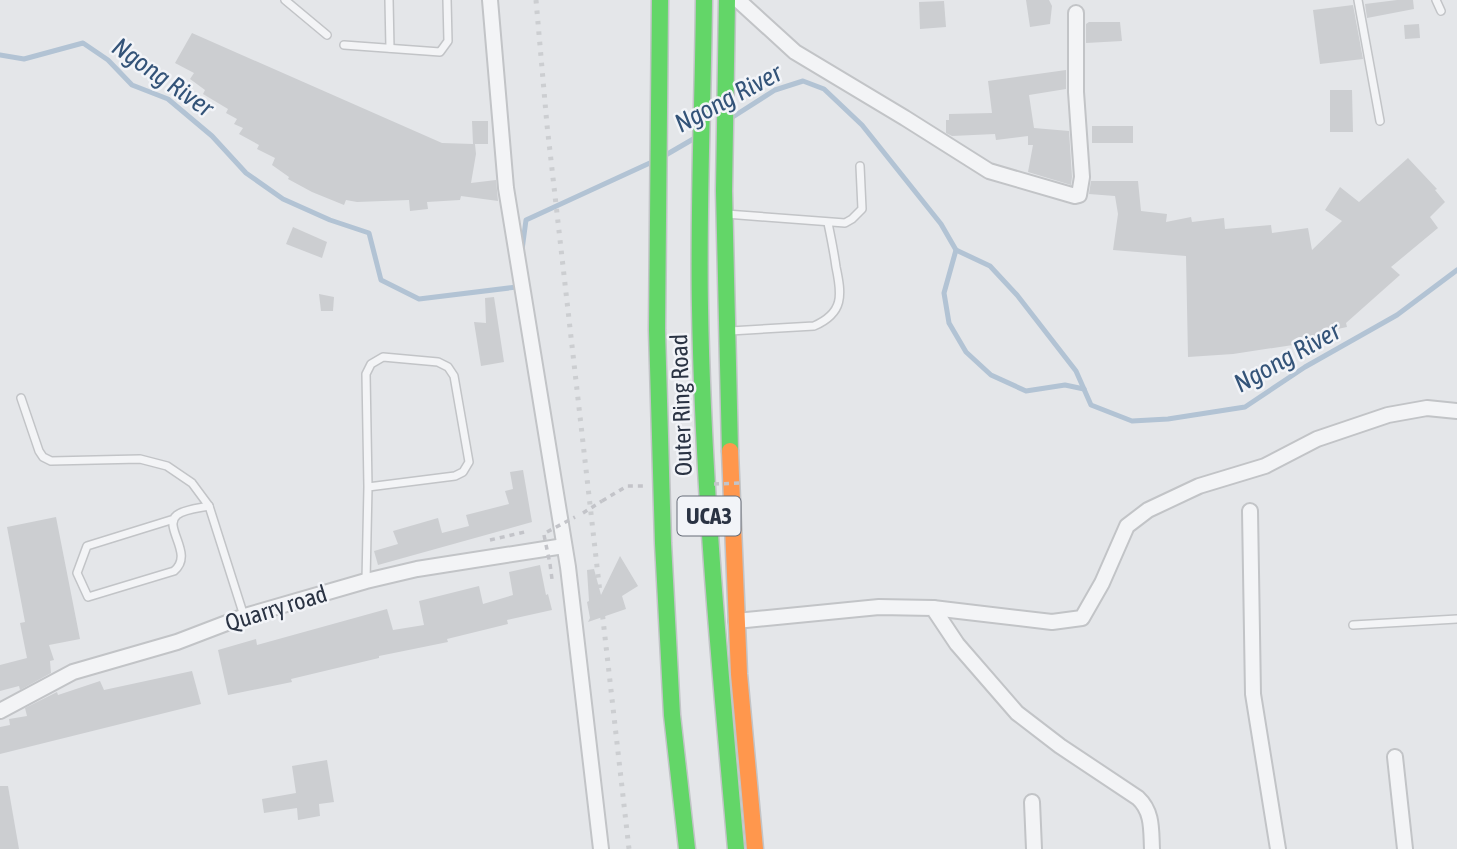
<svg xmlns="http://www.w3.org/2000/svg" width="1457" height="849" font-family="'Asap Condensed',sans-serif">
  <rect width="100%" height="100%" fill="#e4e6e9"/>
  <g fill="none" stroke-linecap="round" stroke-linejoin="round">
    <g stroke="#b2c3d4" stroke-width="5">
      <polyline points="0,55 24,59 83,43 108,60 132,85 168,99 212,136 246,173 283,199 330,220 369,233 381,280 419,299 517,287 517,284"/>
      <polyline points="728,120 775,90 803,81 824,89 862,125 941,224 956,250 990,266 1017,295 1076,371 1091,405 1132,421 1168,419 1245,407 1305,367 1397,315 1457,270"/>
      <polyline points="664,156 695,138"/>
      <polyline points="522,250 526,220 652,162"/>
      <polyline points="956,250 944,293 949,323 966,352 991,375 1026,391 1065,385 1084,389"/>
    </g>
  </g>
  <g fill="#ccced1">
    <polygon points="1026,0 1049,0 1052,6 1050,24 1030,27"/>
    <polygon points="1397,0 1413,0 1414,9 1367,18 1365,4"/>
    <polygon points="944,1 946,27 920,29 919,2"/>
    <polygon points="1353,5 1363,59 1320,64 1313,10"/>
    <polygon points="1089,22 1120,22 1122,41 1086,43 1086,24"/>
    <polygon points="1419,24 1420,38 1405,39 1404,25"/>
    <polygon points="192,33 442,143 473,144 472,121 488,121 488,144 475,144 476,154 471,183 496,180 498,201 461,196 460,200 427,202 428,209 410,211 409,200 357,202 346,200 344,205 312,192 288,179 289,177 272,165 275,158 257,149 259,145 239,134 243,128 234,124 237,119 226,113 228,109 203,94 205,90 190,79 194,73 175,63"/>
    <polygon points="1066,70 1066,89 1029,95 1034,128 1069,131 1072,177 1071,185 1028,172 1033,145 1028,145 1028,136 996,140 995,134 952,136 946,133 946,120 949,120 949,114 992,113 988,81"/>
    <polygon points="1330,90 1352,90 1353,132 1330,132"/>
    <rect x="1092" y="126" width="41" height="17"/>
    <polygon points="1408,158 1437,189 1435,190 1445,202 1430,217 1438,228 1391,267 1400,275 1346,323 1347,327 1328,331 1328,335 1318,337 1319,341 1233,354 1188,357 1186,256 1113,250 1118,214 1115,196 1089,194 1091,181 1138,181 1141,211 1167,214 1166,222 1191,217 1192,222 1224,218 1225,229 1271,225 1272,233 1308,228 1312,250 1342,221 1325,210 1340,187 1359,202"/>
    <polygon points="293,227 327,242 322,258 286,244"/>
    <polygon points="319,294 334,297 333,311 321,311"/>
    <polygon points="494,297 504,362 481,366 474,322 486,323 485,298"/>
    <polygon points="523,470 532,522 378,565 374,551 398,544 393,531 438,518 442,533 469,526 466,515 509,504 505,491 513,489 510,472"/>
    <polygon points="56,517 80,639 49,645 54,660 50,661 51,673 20,690 19,686 0,691 0,665 27,658 20,623 25,622 7,527"/>
    <polygon points="620,556 638,586 622,596 626,609 588,622 590,618 587,602 589,601 587,570 594,569 601,595"/>
    <polygon points="540,565 546,595 548,594 552,610 507,620 508,624 447,639 448,642 379,656 379,658 291,679 292,682 228,695 218,650 256,639 257,645 387,609 393,630 424,625 419,601 479,586 483,604 513,595 509,572"/>
    <polygon points="192,671 201,704 0,754 0,727 10,725 9,719 27,716 25,708 57,692 58,695 100,681 104,690"/>
    <polygon points="327,760 334,802 319,804 320,816 298,820 297,808 264,813 262,799 296,793 292,766"/>
    <polygon points="0,786 8,786 19,849 0,849"/>
  </g>
  <g fill="none" stroke-linecap="round" stroke-linejoin="round">
    <g stroke="#c2c4c7" stroke-width="10">
      <g id="lane">
        <polyline points="285,0 327,35"/>
        <polyline points="389,0 390,48"/>
        <polyline points="1358,0 1380,121"/>
        <polyline points="1436,0 1441,11"/>
        <polyline points="344,45 440,52 448,41 447,0"/>
        <polyline points="726,214 845,223 852,219 862,209 860,166"/>
        <path d="M 730,331 L 814,326 C 844,313 842,295 836,267 C 834,252 831,238 828,223"/>
        <polyline points="21,398 39,451 43,457 51,461 140,459 167,466 192,483 209,506 244,616"/>
        <path d="M 174,519 L 87,546 L 77,573 L 88,597 L 174,571 C 195,554 162,527 177,515 C 185,509 200,508 209,506"/>
        <polyline points="366,581 368,487 366,374 371,364 383,357 438,362 448,367 454,376 469,462 463,472 455,476 368,487"/>
        <polyline points="1353,625 1457,619"/>
      </g>
    </g>
    <g stroke="#c2c4c7" stroke-width="18">
      <g id="street">
        <polyline points="490,0 506,188 568,567 601,849"/>
        <polyline points="738,0 795,52 905,118 989,171 1075,196 1079,195 1082,177 1076,92 1076,13"/>
        <polyline points="1250,511 1253,694 1278,849"/>
        <polyline points="933,608 1052,622 1082,618 1102,583 1127,526 1148,510 1199,486 1265,466 1317,439 1388,415 1427,408 1457,411"/>
        <path d="M 736,621 L 879,607 L 933,608 L 957,644 L 1017,713 L 1060,746 L 1138,798 C 1153,812 1151,830 1152,849"/>
        <polyline points="0,711 73,672 177,642 245,616 366,581 417,569 564,546"/>
        <polyline points="1395,757 1405,849"/>
        <polyline points="1032,802 1034,849"/>
      </g>
    </g>
    <g stroke="#c2c4c7" stroke-width="19">
      <g id="fast">
        <polyline points="660,0 657,330 663,543 672,715 687,849"/>
        <path d="M 704,0 C 703,103 698,206 700,308 C 703,489 720,669 736,849"/>
        <polyline points="727,0 724,191 730,451"/>
      </g>
    </g>
    <g stroke="#c2c4c7" stroke-width="19">
      <polyline id="slow" points="730,451 739,674 755,849"/>
    </g>
    <g stroke="#c3c4c9" stroke-width="3.5" stroke-dasharray="5 5" stroke-linecap="butt">
      <polyline points="602,501 627,486 644,486"/>
      <polyline points="490,540 529,531"/>
      <polyline points="550,564 552,579"/>
    </g>
    <use href="#lane" stroke="#f3f4f6" stroke-width="7"/>
    <use href="#street" stroke="#f3f4f6" stroke-width="14"/>
    <use href="#fast" stroke="#63d668" stroke-width="16"/>
    <use href="#slow" stroke="#ff974d" stroke-width="16"/>
    <polyline stroke="#ccced1" stroke-width="5" stroke-dasharray="3.5 7" stroke-linecap="butt" points="536,0 547,125 629,849"/>
    <g stroke="#c3c4c9" stroke-width="3.5" stroke-dasharray="5 5" stroke-linecap="butt">
      <polyline points="714,484 741,483"/>
      <polyline points="583,513 602,501"/>
      <polyline points="547,532 575,517"/>
      <polyline points="544,535 550,564"/>
    </g>
  </g>
  <g text-anchor="middle" dominant-baseline="central" stroke-width="5" stroke-linejoin="round" paint-order="stroke">
    <rect fill="#f2f4f8" stroke="#666d79" stroke-width="2" x="677.5" y="496.5" width="63" height="39" rx="5"/>
    <g font-size="23" font-weight="bold" fill="#2a3343">
      <text x="709" y="516">UCA3</text>
    </g>
    <g font-size="24" fill="#2a3343" stroke="#f2f4f8">
      <text transform="translate(681 405) rotate(-92)">Outer Ring Road</text>
      <text transform="translate(276 608) rotate(-17)">Quarry road</text>
    </g>
    <g font-size="26" font-style="italic" fill="#335378" stroke="#f2f4f8">
      <text transform="translate(163 77) rotate(35)">Ngong River</text>
      <text transform="translate(728 98) rotate(-28)">Ngong River</text>
      <text transform="translate(1287 357) rotate(-29)">Ngong River</text>
    </g>
  </g>
</svg>
